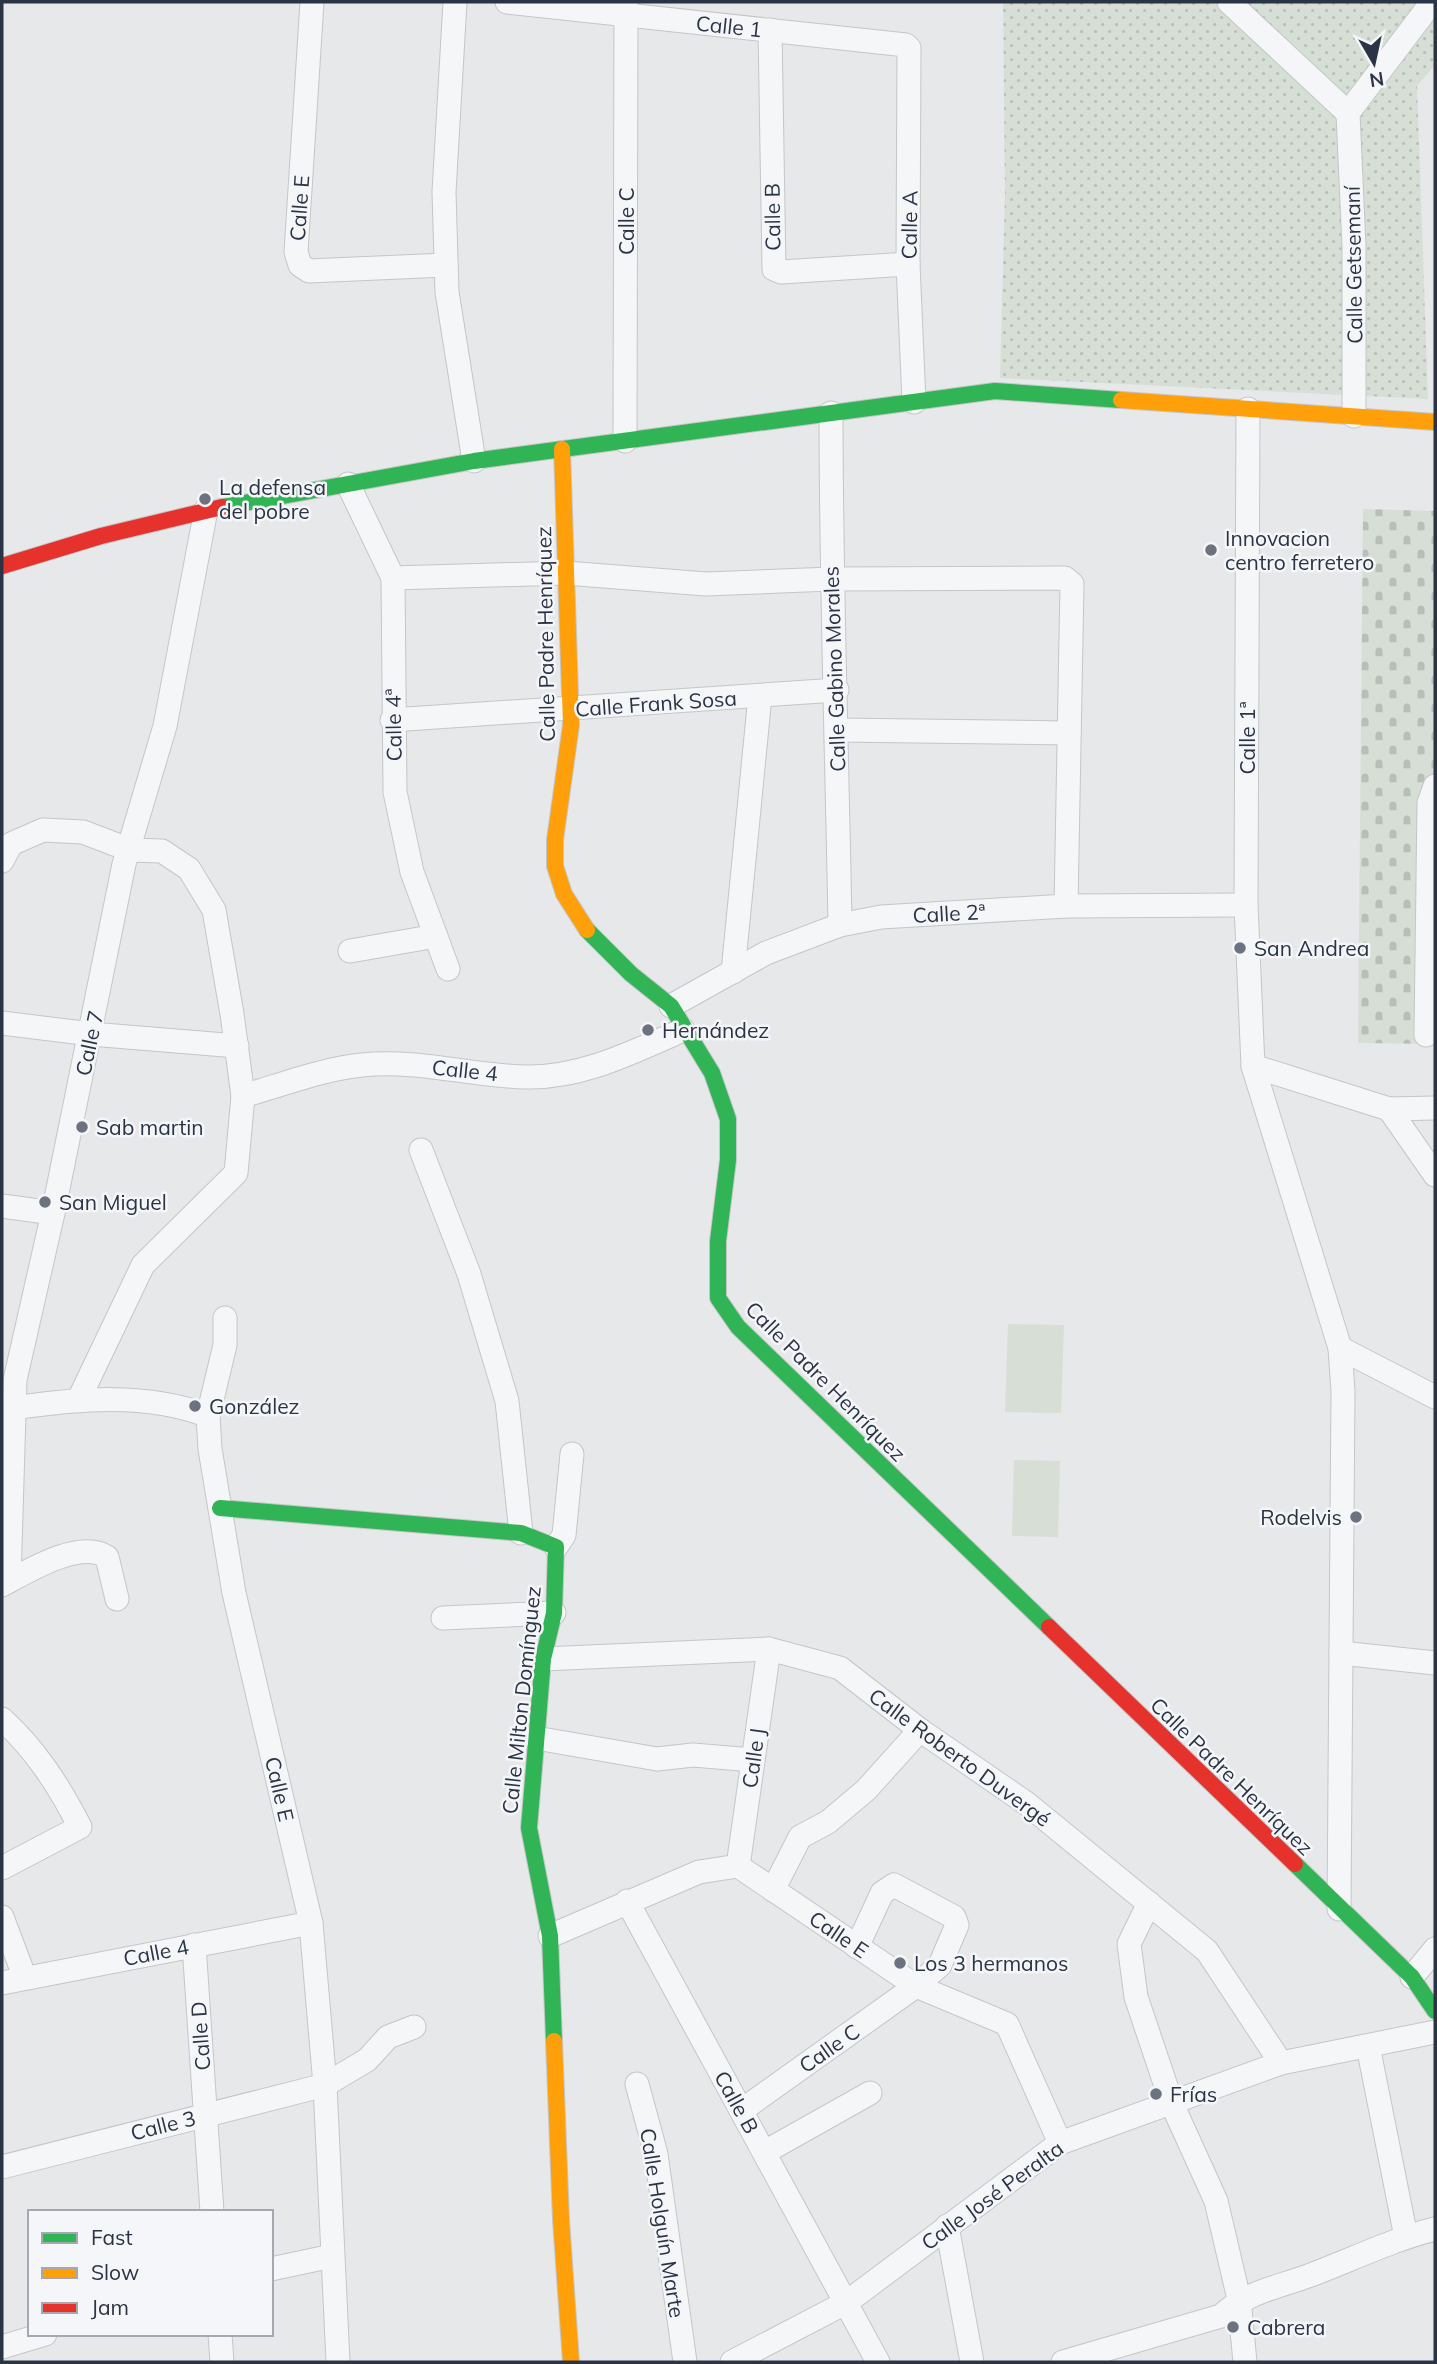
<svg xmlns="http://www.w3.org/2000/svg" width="1437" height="2364" font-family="Mulish,sans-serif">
  <defs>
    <pattern id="grass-dots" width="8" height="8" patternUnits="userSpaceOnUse" patternTransform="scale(1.75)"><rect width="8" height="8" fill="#d6ded6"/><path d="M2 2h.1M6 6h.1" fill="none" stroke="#b8bfb9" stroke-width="1.8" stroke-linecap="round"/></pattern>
    <pattern id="cemetery-stones" width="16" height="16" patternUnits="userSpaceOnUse" patternTransform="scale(1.75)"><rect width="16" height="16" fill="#d6ded6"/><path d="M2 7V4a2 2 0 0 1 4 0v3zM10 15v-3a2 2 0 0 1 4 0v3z" fill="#b8bfb9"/></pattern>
  </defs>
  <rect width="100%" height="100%" fill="#e6e8ea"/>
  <polygon fill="url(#grass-dots)" points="1003,2 1435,2 1435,65 1417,86 1428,399 1000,378 1005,194"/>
  <polygon fill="url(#cemetery-stones)" points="1363,509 1435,511 1435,1044 1358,1043"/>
  <g fill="#d6ded6">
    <polygon points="1008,1324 1064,1325 1061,1413 1005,1412"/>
    <polygon points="1014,1460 1060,1461 1058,1537 1012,1536"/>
  </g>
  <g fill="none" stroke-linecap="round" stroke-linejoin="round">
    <g stroke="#c4c6c8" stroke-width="25">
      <g id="street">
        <polyline points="312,2 296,252 300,265 309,271 446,265"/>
        <polyline points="455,2 444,192 447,292 474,461"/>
        <polyline points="507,2 906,45 909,48 908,264 914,402"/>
        <polyline points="1229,2 1348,113"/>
        <polyline points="770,30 774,269 781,272 908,264"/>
        <polyline points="1248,409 1246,905 1253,1066"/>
        <path d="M 831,413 C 831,584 837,754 840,925"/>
        <polyline points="1354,416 1354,247 1348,113 1432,2"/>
        <polyline points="625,441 626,2"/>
        <polyline points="348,484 393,578 395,792 412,872 448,969"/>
        <polyline points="393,578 566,573 706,584 831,579 1065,578 1072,584 1066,906"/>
        <polyline points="392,720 837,690"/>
        <polyline points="837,730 1069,733"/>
        <polyline points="2,861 11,844 43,830 83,832 130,850 162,851 189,869 214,910 232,1014 243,1096 236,1173 143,1265 79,1399"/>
        <polyline points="350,951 436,936"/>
        <polyline points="733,972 760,696"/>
        <polyline points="671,1006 766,953 840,925 881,917 1066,906 1246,905"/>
        <polyline points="2,1023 91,1034 237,1046"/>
        <polyline points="1426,1035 1429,803 1435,786"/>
        <path d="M 243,1096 C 281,1085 322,1069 362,1065 C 417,1059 472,1076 526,1077 C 582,1078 633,1052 683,1030"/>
        <polyline points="1389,1109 1435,1108"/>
        <polyline points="421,1150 469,1274 507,1401 521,1533"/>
        <polyline points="2,1206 53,1213"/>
        <polyline points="1340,1348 1435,1397"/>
        <path d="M 14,1408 C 77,1399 147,1392 208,1416 L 210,1449 L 234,1593 L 311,1923 L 325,2085 L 338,2362"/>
        <polyline points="208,1416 225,1345 225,1318"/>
        <polyline points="556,1547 564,1535 572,1454"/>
        <polyline points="9,1581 15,1380 53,1213 124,864 165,726 206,510"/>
        <path d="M 2,1585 C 28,1571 80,1539 107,1557 L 117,1599"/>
        <polyline points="443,1618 554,1613"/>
        <polyline points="1341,1653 1435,1663"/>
        <polyline points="543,1659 769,1649 840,1668 920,1730 1026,1803 1207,1951 1281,2063"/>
        <path d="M 2,1719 C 36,1750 59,1786 80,1827 L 2,1868"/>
        <polyline points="536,1738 657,1759 693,1755 753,1760"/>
        <polyline points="738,1866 769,1649"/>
        <polyline points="773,1890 800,1837 828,1822 866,1790 920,1730"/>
        <polyline points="627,1901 878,2362"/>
        <polyline points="1149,1903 1129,1944 1136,1997 1172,2104 1216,2201 1239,2299 1245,2362"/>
        <polyline points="1339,1909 1343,1391 1340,1348 1253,1066 1389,1109 1435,1175"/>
        <polyline points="2,1917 25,1978"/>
        <polyline points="550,1936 699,1872 738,1866 916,1986 1007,2024 1060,2143"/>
        <polyline points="194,1945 212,2212"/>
        <polyline points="1412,1977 1435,1949"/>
        <polyline points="2,1983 311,1923"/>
        <polyline points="1368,2046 1406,2237"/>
        <polyline points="637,2084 656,2154 685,2362"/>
        <polyline points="742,2110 916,1986 940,1965 957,1925 954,1917 894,1885 882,1893 857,1947"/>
        <polyline points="765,2152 870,2093"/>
        <polyline points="2,2167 325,2085 367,2060 388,2037 414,2027"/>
        <polyline points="947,2226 972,2362"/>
        <polyline points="271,2269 332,2256"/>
        <polyline points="220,2334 222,2362"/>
        <polyline points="2,2347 45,2334"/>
        <polyline points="732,2362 847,2302 1060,2143 1281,2063 1435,2032"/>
        <path d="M 1063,2362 L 1221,2316 C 1247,2292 1275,2288 1308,2276 C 1351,2260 1391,2240 1435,2229"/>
      </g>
    </g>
    <g stroke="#c4c6c8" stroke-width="18">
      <g id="fast">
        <polyline points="222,507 474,461 995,391 1121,400"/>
        <polyline points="587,930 631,974 671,1006 712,1073 728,1119 728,1160 718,1241 718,1298 738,1327 1049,1627"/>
        <polyline points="220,1508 521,1533 556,1547 554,1613 543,1659 529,1828 550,1936 554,2041"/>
        <polyline points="1295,1864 1412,1977 1435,2011"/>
      </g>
    </g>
    <g stroke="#c4c6c8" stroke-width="18">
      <g id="slow">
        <polyline points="1121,400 1435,422"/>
        <polyline points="562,449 571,725 555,840 555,866 564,894 587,930"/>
        <polyline points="554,2041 561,2220 571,2362"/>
      </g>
    </g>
    <g stroke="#c4c6c8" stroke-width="18">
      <g id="jam">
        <polyline points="2,566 101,536 222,507"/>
        <polyline points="1049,1627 1295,1864"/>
      </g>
    </g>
    <use href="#street" stroke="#f5f6f7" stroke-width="23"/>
    <use href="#fast" stroke="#30b455" stroke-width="16"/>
    <use href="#slow" stroke="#ff9f0a" stroke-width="16"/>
    <use href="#jam" stroke="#e5322d" stroke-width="16"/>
  </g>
  <g fill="#6c737f" stroke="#f4f6f9" stroke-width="2.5">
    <circle cx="205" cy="499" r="7"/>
    <circle cx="1211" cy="550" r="7"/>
    <circle cx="1240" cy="948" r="7"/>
    <circle cx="648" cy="1030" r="7"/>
    <circle cx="82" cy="1127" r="7"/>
    <circle cx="45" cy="1202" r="7"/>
    <circle cx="195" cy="1406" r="7"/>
    <circle cx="1356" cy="1517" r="7"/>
    <circle cx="900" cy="1963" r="7"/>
    <circle cx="1156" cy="2094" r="7"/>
    <circle cx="1233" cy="2327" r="7"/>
  </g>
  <g text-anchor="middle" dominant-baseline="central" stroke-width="5" stroke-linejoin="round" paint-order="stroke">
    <g font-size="21" fill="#2b3445" stroke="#f4f6f9">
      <text transform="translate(729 26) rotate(6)">Calle 1</text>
      <text transform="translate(299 208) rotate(-86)">Calle E</text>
      <text transform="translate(772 217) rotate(-91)">Calle B</text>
      <text transform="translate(626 221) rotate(-90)">Calle C</text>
      <text transform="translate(909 225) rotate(-89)">Calle A</text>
      <text transform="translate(1353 265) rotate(-91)">Calle Getsemaní</text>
      <text transform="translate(545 634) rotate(-91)">Calle Padre Henríquez</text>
      <text transform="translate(834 669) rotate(-92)">Calle Gabino Morales</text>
      <text transform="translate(656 703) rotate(-4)">Calle Frank Sosa</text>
      <text transform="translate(393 725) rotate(-91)">Calle 4ª</text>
      <text transform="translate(1247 738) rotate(-90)">Calle 1ª</text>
      <text transform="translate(949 913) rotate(-3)">Calle 2ª</text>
      <text transform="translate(89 1043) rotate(-78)">Calle 7</text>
      <text transform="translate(465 1070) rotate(6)">Calle 4</text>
      <text transform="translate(826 1381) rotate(45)">Calle Padre Henríquez</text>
      <text transform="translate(521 1700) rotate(-84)">Calle Milton Domínguez</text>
      <text transform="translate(960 1757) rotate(36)">Calle Roberto Duvergé</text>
      <text transform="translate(753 1758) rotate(-82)">Calle J</text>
      <text transform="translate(1232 1776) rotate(44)">Calle Padre Henríquez</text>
      <text transform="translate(280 1789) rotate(77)">Calle E</text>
      <text transform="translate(839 1934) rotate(34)">Calle E</text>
      <text transform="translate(156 1952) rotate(-11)">Calle 4</text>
      <text transform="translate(200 2036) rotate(-94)">Calle D</text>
      <text transform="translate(829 2048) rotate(-35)">Calle C</text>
      <text transform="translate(737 2102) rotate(61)">Calle B</text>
      <text transform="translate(163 2125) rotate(-14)">Calle 3</text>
      <text transform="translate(992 2195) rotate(-36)">Calle José Peralta</text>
      <text transform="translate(663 2223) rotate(81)">Calle Holguín Marte</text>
    </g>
    <g font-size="21" fill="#2b3445" stroke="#f4f6f9" text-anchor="start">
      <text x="219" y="487">La defensa<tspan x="219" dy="24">del pobre</tspan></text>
      <text x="1225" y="538">Innovacion<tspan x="1225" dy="24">centro ferretero</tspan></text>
      <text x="1254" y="948">San Andrea</text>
      <text x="662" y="1030">Hernández</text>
      <text x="96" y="1127">Sab martin</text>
      <text x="59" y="1202">San Miguel</text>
      <text x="209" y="1406">González</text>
      <text x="1342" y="1517" text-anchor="end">Rodelvis</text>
      <text x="914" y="1963">Los 3 hermanos</text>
      <text x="1170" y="2094">Frías</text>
      <text x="1247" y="2327">Cabrera</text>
    </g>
  </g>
  <rect width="1437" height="2364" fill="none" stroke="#2b3445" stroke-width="7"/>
  <rect x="28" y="2210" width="245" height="126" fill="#f4f6f9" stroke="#a4a8b1" stroke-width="2"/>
  <rect x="42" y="2233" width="35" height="10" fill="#30b455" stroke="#a4a8b1" stroke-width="2"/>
  <text x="91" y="2245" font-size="21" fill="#2b3445">Fast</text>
  <rect x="42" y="2268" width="35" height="10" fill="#ff9f0a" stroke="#a4a8b1" stroke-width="2"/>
  <text x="91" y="2280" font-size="21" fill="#2b3445">Slow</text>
  <rect x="42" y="2303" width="35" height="10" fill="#e5322d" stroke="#a4a8b1" stroke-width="2"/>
  <text x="91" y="2315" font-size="21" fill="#2b3445">Jam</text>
  <g transform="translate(1374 63) rotate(171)" stroke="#f4f6f9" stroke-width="5" paint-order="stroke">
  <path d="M0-5L12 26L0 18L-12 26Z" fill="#2b3445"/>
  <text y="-10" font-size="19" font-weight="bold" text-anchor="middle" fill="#2b3445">N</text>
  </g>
</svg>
